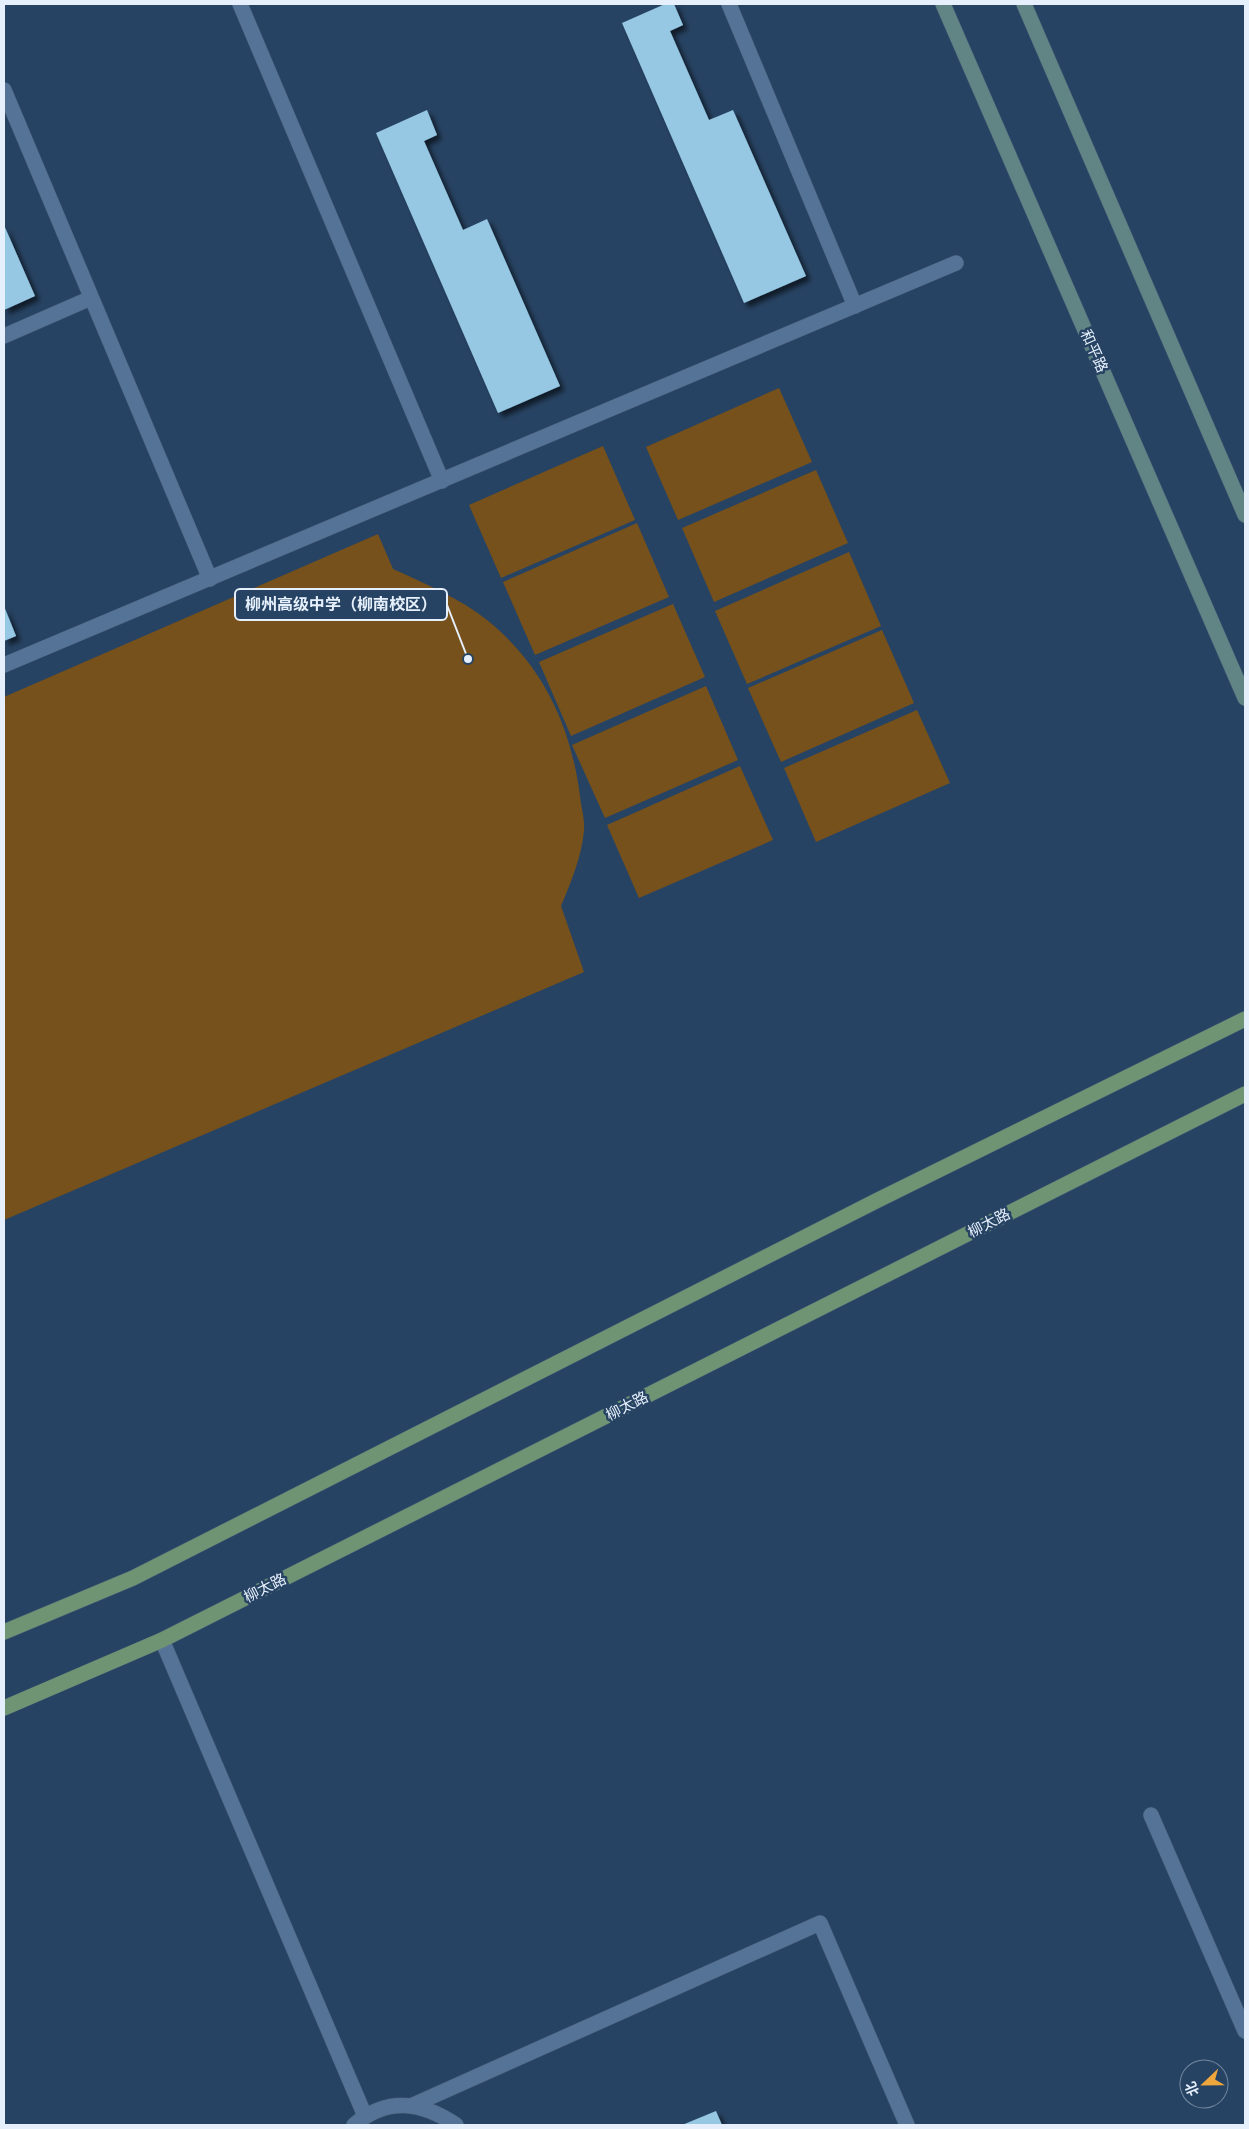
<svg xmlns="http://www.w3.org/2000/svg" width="1249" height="2129" font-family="Cabin,'Noto Sans SC',sans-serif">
  <defs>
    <filter id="shadow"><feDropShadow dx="4.5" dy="4.5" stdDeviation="2.5" flood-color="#0009"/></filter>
  </defs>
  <rect width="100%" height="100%" fill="#274363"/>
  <g fill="#76511b">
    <polygon points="779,388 812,462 678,520 646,447"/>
    <polygon points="603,446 635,520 501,578 469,505"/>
    <polygon points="816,470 848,543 714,602 682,528"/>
    <polygon points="637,523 669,597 535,655 503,582"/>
    <path d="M 378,534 L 393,569 C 426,584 459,598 487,620 C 543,665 571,726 580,796 C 581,807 585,819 584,830 C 582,856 571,882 561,906 L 584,972 L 4,1220 L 4,697 Z"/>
    <polygon points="849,552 881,626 747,684 715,611"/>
    <polygon points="673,604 705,677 571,736 539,662"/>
    <polygon points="882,630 914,703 781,762 748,688"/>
    <polygon points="706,686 738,760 605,818 572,745"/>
    <polygon points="917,710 950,783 816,842 784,768"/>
    <polygon points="740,766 773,840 639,898 607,825"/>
  </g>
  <g fill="#96c8e3" filter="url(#shadow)">
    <polygon points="665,4 674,4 683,25 670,31 709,120 733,110 806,276 744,303 622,23"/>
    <polygon points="427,110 437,135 424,141 463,230 487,219 560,386 498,413 376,133"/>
    <polygon points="4,225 35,296 4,310"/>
    <polygon points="4,606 16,636 4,641"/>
    <polygon points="716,2111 722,2125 682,2125"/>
  </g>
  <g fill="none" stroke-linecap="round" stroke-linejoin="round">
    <g stroke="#455d76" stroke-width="16">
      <g id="lane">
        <polyline points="240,4 442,481"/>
        <polyline points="729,4 855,306"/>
        <polyline points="4,90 210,579"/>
        <polyline points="4,336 91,298"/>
        <polyline points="4,665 956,263"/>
        <polyline points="1151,1815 1245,2031"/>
        <polyline points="413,2105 820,1923 907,2125"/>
      </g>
    </g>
    <g stroke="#455d76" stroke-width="16">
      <g id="street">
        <polyline points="162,1640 365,2116"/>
        <path d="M 354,2125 C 388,2096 422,2102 456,2125"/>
      </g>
    </g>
    <g stroke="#455d76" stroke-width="16">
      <g id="secondary">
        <polyline points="943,4 1245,698"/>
        <polyline points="1024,4 1245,515"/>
      </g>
    </g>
    <g stroke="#455d76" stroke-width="16">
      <g id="primary">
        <polyline points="4,1632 133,1578 878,1200 1245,1019"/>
        <polyline points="4,1708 162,1640 1245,1094"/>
      </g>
    </g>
    <use href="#lane" stroke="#557396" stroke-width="15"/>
    <use href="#street" stroke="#557396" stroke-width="15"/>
    <use href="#secondary" stroke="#618484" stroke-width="15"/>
    <use href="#primary" stroke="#6e9473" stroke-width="15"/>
  </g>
  <g text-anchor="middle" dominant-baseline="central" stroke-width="5" stroke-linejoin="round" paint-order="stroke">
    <g font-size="15" fill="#e6f0fc" stroke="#274363">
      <text transform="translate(1094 351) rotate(66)">和平路</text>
      <text transform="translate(989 1223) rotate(-27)">柳太路</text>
      <text transform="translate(627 1406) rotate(-27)">柳太路</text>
      <text transform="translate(265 1588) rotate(-27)">柳太路</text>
    </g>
  </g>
  <path fill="none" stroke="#e6f0fc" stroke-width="2" d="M468 659L447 605"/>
  <circle fill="#e6f0fc" stroke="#274363" stroke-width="2" cx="468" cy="659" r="5"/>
  <rect fill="#274363" stroke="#e6f0fc" stroke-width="2" x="235" y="589" width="212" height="31" rx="5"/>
  <g font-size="16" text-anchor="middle" font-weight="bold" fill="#e6f0fc">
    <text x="341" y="610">柳州高级中学（柳南校区）</text>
  </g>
  <rect width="1249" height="2129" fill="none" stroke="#e6f0fc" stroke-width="10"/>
  <g transform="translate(1204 2084) rotate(248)"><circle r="24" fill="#274363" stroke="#7388a0"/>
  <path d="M0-4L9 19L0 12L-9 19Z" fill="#efa73d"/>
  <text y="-8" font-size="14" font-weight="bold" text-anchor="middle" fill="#e6f0fc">北</text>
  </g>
</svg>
